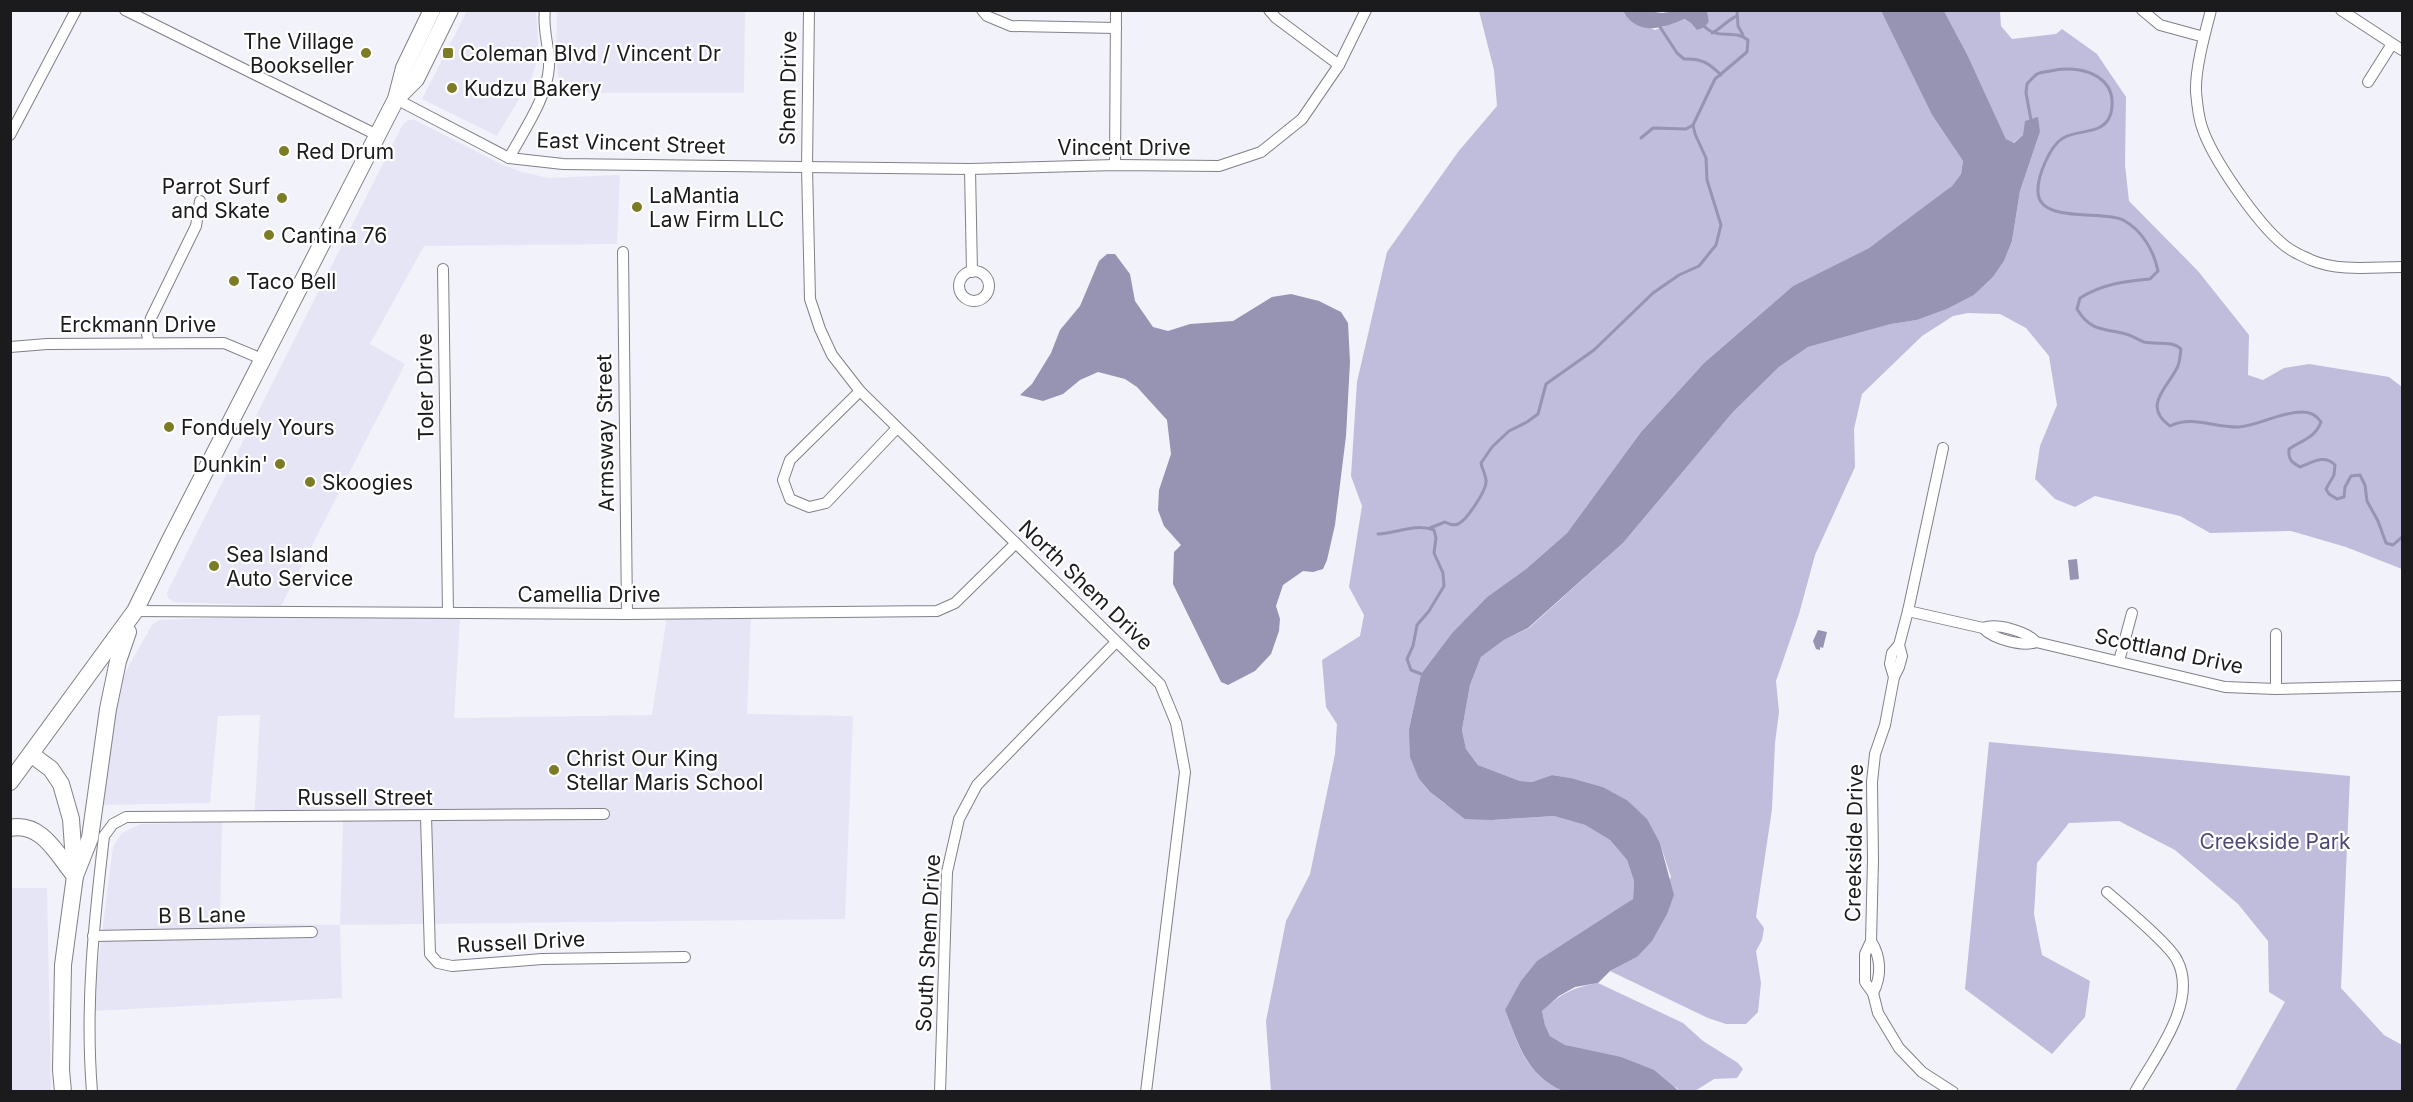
<svg xmlns="http://www.w3.org/2000/svg" width="2413" height="1102" font-family="Inter,sans-serif">
  <rect width="100%" height="100%" fill="#f2f2fb"/>
  <g fill="#e6e5f5">
    <polygon points="467,11 536,11 539,55 532,77 497,136 422,99"/>
    <polygon points="557,11 745,11 744,93 561,93 556,61"/>
    <polygon points="408,120 415,120 501,164 522,172 548,178 620,175 617,244 424,246 370,344 405,364 281,606 174,602 168,598 167,592 403,124"/>
    <polygon points="751,615 747,714 853,716 845,919 340,925 342,998 92,1011 113,847 122,833 141,824 222,822 220,923 340,925 343,821 254,822 260,715 218,716 210,803 100,805 113,702 129,665 152,625 159,620 275,616 460,619 454,718 652,715 667,616"/>
    <polygon points="11,888 47,888 51,1091 11,1091"/>
  </g>
  <g fill="#bfbcdc">
    <path d="M 1479,11 L 1623,11 L 1625,15 L 1655,30 L 1683,19 L 1691,23 L 1709,21 L 1707,11 L 1881,11 L 1932,115 L 1963,161 L 1961,174 L 1952,186 L 1925,208 L 1869,248 L 1793,286 L 1704,363 L 1641,432 L 1567,533 L 1526,569 L 1487,597 L 1452,633 L 1421,674 L 1409,729 L 1419,779 L 1430,792 L 1445,804 L 1492,820 L 1554,816 L 1585,825 L 1610,840 L 1627,860 L 1634,881 L 1633,899 L 1618,910 L 1505,1010 C 1519,1045 1525,1075 1563,1091 L 1271,1092 L 1266,1021 L 1286,921 L 1310,874 L 1335,754 L 1337,724 L 1326,707 L 1322,660 L 1360,636 L 1364,615 L 1349,587 L 1362,506 L 1351,476 L 1357,382 L 1387,252 L 1458,152 L 1497,106 L 1494,70 Z"/>
    <polygon points="1944,11 2000,11 2001,26 2012,39 2056,34 2062,29 2097,54 2126,97 2125,165 2129,201 2198,271 2249,335 2248,375 2263,380 2284,368 2309,364 2389,377 2402,387 2402,569 2346,547 2291,531 2210,533 2180,516 2095,496 2075,507 2055,499 2035,479 2040,446 2057,405 2049,356 2026,328 2000,314 1968,313 1953,316 1922,336 1862,394 1854,429 1855,467 1815,555 1799,614 1776,681 1779,712 1775,743 1772,809 1756,917 1764,928 1762,940 1756,951 1761,983 1758,1012 1746,1024 1726,1024 1708,1018 1610,971 1637,957 1671,877 1660,843 1646,819 1627,800 1603,787 1571,778 1552,775 1532,782 1520,781 1478,765 1466,749 1462,730 1470,685 1481,657 1504,640 1529,628 1623,543 1733,412 1779,367 1808,347 1891,324 1917,320 1947,309 1974,295 1993,277 2004,261 2012,241 2020,191 2040,132 2023,135 2013,143 2006,139 1967,54"/>
    <polygon points="1989,742 2350,776 2341,988 2384,1035 2402,1045 2402,1091 2235,1091 2285,1002 2269,992 2268,941 2238,904 2175,850 2119,821 2069,823 2037,863 2034,914 2042,955 2090,981 2085,1017 2052,1054 1965,989"/>
    <path d="M 1598,983 L 1683,1023 L 1703,1041 L 1738,1063 L 1743,1069 L 1737,1078 L 1714,1079 L 1695,1091 L 1679,1091 L 1677,1088 L 1589,1052 L 1565,1045 L 1550,1036 L 1545,1025 L 1542,1011 C 1562,993 1572,988 1598,983 Z"/>
  </g>
  <g fill="#9693b3">
    <path d="M 1623,11 L 1648,11 L 1662,13 L 1676,11 L 1707,11 L 1709,21 L 1705,27 L 1697,30 L 1691,23 L 1684,19 C 1662,29 1637,36 1623,11 Z"/>
    <path d="M 1881,11 L 1944,11 L 1967,54 L 2006,139 L 2014,143 L 2023,135 L 2025,121 L 2038,117 L 2040,132 L 2020,191 L 2012,241 L 2004,261 L 1993,277 L 1974,295 L 1947,309 L 1917,320 L 1891,324 L 1808,347 L 1779,367 L 1733,412 L 1623,543 L 1528,628 L 1504,640 L 1481,657 L 1470,685 L 1462,730 L 1466,749 L 1478,765 L 1520,781 L 1532,782 L 1552,775 L 1571,778 L 1603,787 L 1627,800 L 1647,819 L 1660,843 L 1674,895 L 1667,914 L 1652,941 L 1637,957 L 1610,971 L 1598,983 L 1575,987 L 1559,996 L 1542,1011 L 1545,1025 L 1550,1036 L 1565,1045 L 1621,1057 L 1654,1070 L 1679,1091 L 1563,1091 C 1526,1075 1519,1045 1505,1010 L 1521,981 L 1537,961 L 1633,899 L 1634,881 L 1627,860 L 1610,840 L 1585,825 L 1554,816 L 1492,820 L 1465,819 L 1430,792 L 1419,779 L 1410,757 L 1409,729 L 1421,674 L 1452,633 L 1487,597 L 1526,569 L 1567,533 L 1641,432 L 1704,363 L 1793,286 L 1869,248 L 1952,186 L 1961,174 L 1963,161 L 1932,115 Z"/>
    <polygon points="1107,254 1115,254 1130,274 1135,301 1153,327 1168,331 1190,324 1233,321 1272,297 1291,294 1319,301 1341,312 1348,323 1350,362 1346,436 1335,525 1327,560 1323,569 1313,572 1303,571 1283,585 1276,606 1280,619 1279,631 1271,654 1255,671 1228,685 1221,682 1173,584 1174,552 1181,545 1164,526 1158,510 1159,490 1171,454 1167,420 1137,387 1125,379 1098,372 1080,380 1063,394 1043,401 1020,395 1032,384 1051,353 1060,330 1080,306 1099,261"/>
    <polygon points="2077,559 2079,579 2070,580 2068,560"/>
    <polygon points="1818,630 1827,632 1823,648 1820,647 1820,650 1816,649 1813,641"/>
  </g>
  <g fill="none" stroke-linecap="round" stroke-linejoin="round">
    <g stroke="#9693b3" stroke-width="3">
      <polyline points="1737,10 1738,26 1743,35"/>
      <path d="M 1660,27 L 1677,53 L 1684,59 C 1701,58 1709,63 1721,75"/>
      <path d="M 1712,33 C 1722,28 1727,20 1737,16"/>
      <path d="M 2031,120 L 2026,93 L 2027,84 C 2030,81 2033,77 2037,74 C 2041,72 2046,72 2050,71 C 2080,64 2119,75 2111,113 C 2105,135 2081,129 2065,137 C 2050,144 2037,177 2038,192 C 2039,224 2104,210 2123,220 C 2142,230 2154,251 2158,271 L 2150,279 C 2126,281 2102,284 2080,298 L 2077,309 C 2091,332 2103,328 2126,334 C 2133,336 2138,340 2144,342 C 2157,345 2172,340 2181,349 C 2180,355 2180,363 2177,368 C 2167,388 2142,406 2170,426 C 2192,415 2215,428 2239,427 C 2261,425 2279,412 2302,412 C 2311,412 2316,415 2321,422 C 2315,438 2302,440 2289,449 C 2288,459 2291,462 2300,467 C 2313,462 2324,454 2335,465 L 2334,475 L 2326,489 L 2329,494 L 2337,499 L 2344,497 L 2345,487 L 2351,476 L 2360,475 L 2365,485 L 2367,501 L 2378,521 L 2386,543 L 2393,545 L 2402,537"/>
      <polyline points="1641,138 1653,128 1686,129 1693,125"/>
      <path d="M 1430,528 L 1445,522 C 1449,524 1453,526 1458,524 C 1466,521 1487,490 1486,481 C 1486,475 1482,469 1481,463 L 1492,447 L 1509,431 L 1527,422 L 1538,414 L 1546,384 L 1594,350 L 1653,293 L 1679,275 L 1699,266 L 1716,245 L 1721,225 L 1707,180 L 1706,158 L 1695,134 L 1693,125 L 1715,79 L 1747,52 L 1748,40 C 1735,29 1718,40 1705,27"/>
      <path d="M 1378,534 C 1398,533 1415,523 1434,530 L 1436,538 L 1434,553 L 1443,573 L 1444,586 L 1429,611 L 1417,625 L 1413,646 L 1407,659 L 1411,670 L 1421,674"/>
    </g>
    <g stroke="#808088" stroke-width="12">
      <g id="street">
        <polyline points="125,10 377,135"/>
        <polyline points="809,10 807,167 810,299 820,329 832,355 860,391 1160,684 1176,723 1185,772 1146,1092"/>
        <polyline points="982,10 987,16 1011,26 1116,28"/>
        <polyline points="1269,10 1276,18 1339,65"/>
        <polyline points="2142,10 2160,25 2204,37"/>
        <path d="M 2211,10 C 2205,33 2195,69 2196,92 C 2197,102 2198,114 2201,124 C 2210,156 2262,232 2291,250 C 2297,254 2305,257 2311,260 C 2339,272 2373,267 2402,267"/>
        <polyline points="2341,10 2402,50"/>
        <polyline points="2368,82 2392,44"/>
        <polyline points="396,99 509,158 563,164 970,169 1115,165 1219,166 1261,152 1302,119 1339,65 1366,10"/>
        <polyline points="10,135 76,10"/>
        <path d="M 509,158 C 524,130 547,98 549,67 C 550,48 542,29 545,10"/>
        <polyline points="1115,165 1116,10"/>
        <polyline points="970,169 972,272"/>
        <polyline points="623,252 627,614"/>
        <polyline points="443,269 448,612"/>
        <circle cx="974" cy="286" r="15"/>
        <polyline points="149,343 147,334 151,318 196,226 200,201"/>
        <polyline points="10,347 47,344 224,343 262,359"/>
        <polyline points="860,391 790,460 783,480 790,499 809,507 826,503 897,428"/>
        <polyline points="135,611 627,614 937,611 955,603 1016,543"/>
        <path d="M 1908,611 L 1983,628 C 1997,623 2026,631 2036,642 L 2225,687 L 2276,689 L 2402,686"/>
        <path d="M 1983,628 C 1993,639 2022,647 2036,642"/>
        <polyline points="2276,634 2276,689"/>
        <polyline points="1899,645 1902,656 1899,667 1894,677 1885,725 1875,754 1872,782 1873,860 1871,941 1865,954 1865,982 1873,993 1878,1013 1899,1048 1922,1072 1953,1092"/>
        <polyline points="2119,661 2132,613"/>
        <polyline points="1894,677 1890,664 1892,653 1899,645 1908,611 1943,448"/>
        <polyline points="426,816 430,954 438,963 452,966 542,959 685,957"/>
        <path d="M 2107,892 C 2123,906 2169,944 2177,960 C 2199,1002 2155,1056 2135,1092"/>
        <polyline points="93,936 312,932"/>
        <path d="M 1871,941 C 1881,957 1882,976 1873,993"/>
        <path d="M 92,1092 C 85,1003 94,923 104,836 L 113,824 L 126,817 L 604,814"/>
        <polyline points="940,1092 947,872 959,819 977,785 1116,642"/>
      </g>
    </g>
    <g stroke="#808088" stroke-width="18">
      <g id="primary">
        <polyline points="396,99 416,79 450,10"/>
        <polyline points="32,755 51,769 61,784 71,819 75,876 63,965 61,1070 63,1092"/>
        <polyline points="10,782 135,611 170,540 396,99 404,68 432,10"/>
        <path d="M 10,828 C 42,821 58,856 75,876 L 90,838 L 108,709 L 118,661 L 128,632"/>
      </g>
    </g>
    <use href="#street" stroke="#fff" stroke-width="10"/>
    <use href="#primary" stroke="#fff" stroke-width="16"/>
  </g>
  <g fill="#7c7c24" stroke="#fff" stroke-width="2">
    <circle cx="366" cy="53" r="6"/>
    <rect x="442" y="47" width="12" height="12" rx="3"/>
    <circle cx="452" cy="88" r="6"/>
    <circle cx="284" cy="151" r="6"/>
    <circle cx="282" cy="198" r="6"/>
    <circle cx="637" cy="207" r="6"/>
    <circle cx="269" cy="235" r="6"/>
    <circle cx="234" cy="281" r="6"/>
    <circle cx="169" cy="427" r="6"/>
    <circle cx="280" cy="464" r="6"/>
    <circle cx="310" cy="482" r="6"/>
    <circle cx="214" cy="566" r="6"/>
    <circle cx="554" cy="770" r="6"/>
  </g>
  <g text-anchor="middle" dominant-baseline="central" stroke-width="4.5" stroke-linejoin="round" paint-order="stroke">
    <g font-size="21" fill="#1b1b1e" stroke="#fff" text-anchor="start">
      <text x="354" y="41" text-anchor="end">The Village<tspan x="354" dy="24">Bookseller</tspan></text>
      <text x="460" y="53">Coleman Blvd / Vincent Dr</text>
      <text x="464" y="88">Kudzu Bakery</text>
      <text x="296" y="151">Red Drum</text>
      <text x="270" y="186" text-anchor="end">Parrot Surf<tspan x="270" dy="24">and Skate</tspan></text>
      <text x="649" y="195">LaMantia<tspan x="649" dy="24">Law Firm LLC</tspan></text>
      <text x="281" y="235">Cantina 76</text>
      <text x="246" y="281">Taco Bell</text>
      <text x="181" y="427">Fonduely Yours</text>
      <text x="268" y="464" text-anchor="end">Dunkin'</text>
      <text x="322" y="482">Skoogies</text>
      <text x="226" y="554">Sea Island<tspan x="226" dy="24">Auto Service</tspan></text>
      <text x="566" y="758">Christ Our King<tspan x="566" dy="24">Stellar Maris School</tspan></text>
    </g>
    <g font-size="21" fill="#1b1b1e" stroke="#fff">
      <text transform="translate(788 88) rotate(-89)">Shem Drive</text>
      <text transform="translate(631 143) rotate(2)">East Vincent Street</text>
      <text x="1124" y="147">Vincent Drive</text>
      <text x="138" y="324">Erckmann Drive</text>
      <text transform="translate(425 387) rotate(-91)">Toler Drive</text>
      <text transform="translate(605 433) rotate(-91)">Armsway Street</text>
      <text transform="translate(1086 585) rotate(44)">North Shem Drive</text>
      <text x="589" y="594">Camellia Drive</text>
      <text transform="translate(2169 651) rotate(12)">Scottland Drive</text>
      <text x="365" y="797">Russell Street</text>
      <text transform="translate(1854 843) rotate(-89)">Creekside Drive</text>
      <text transform="translate(202 915) rotate(-1)">B B Lane</text>
      <text transform="translate(521 942) rotate(-3)">Russell Drive</text>
      <text transform="translate(928 943) rotate(-87)">South Shem Drive</text>
    </g>
    <g font-size="21" fill="#4f4878" stroke="#fff">
      <text x="2275" y="841">Creekside Park</text>
    </g>
  </g>
  <rect width="2413" height="1102" fill="none" stroke="#1b1b1e" stroke-width="24"/>
</svg>
